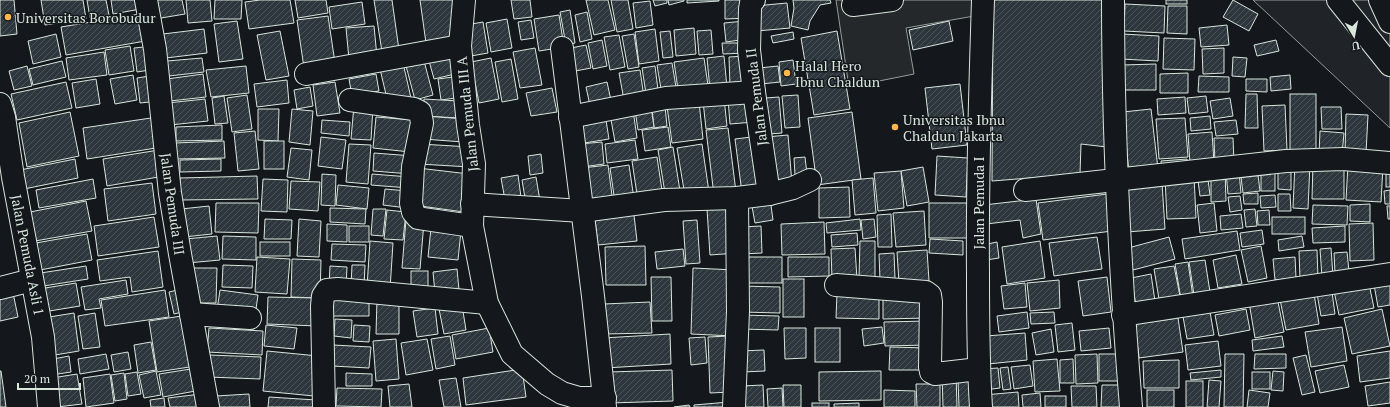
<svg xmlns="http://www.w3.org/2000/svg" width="1390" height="407" font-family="'PT Serif',serif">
  <defs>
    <pattern id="building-hatch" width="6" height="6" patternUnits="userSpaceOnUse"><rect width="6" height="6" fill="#2c363c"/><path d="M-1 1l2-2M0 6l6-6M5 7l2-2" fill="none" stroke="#4a5358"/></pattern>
  </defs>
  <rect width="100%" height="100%" fill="#14181c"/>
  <polygon fill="#202428" stroke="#939e99" points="1253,0 1390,0 1390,128"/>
  <polygon fill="#24282b" stroke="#939e99" points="836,0 980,0 980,15 906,28 914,74 849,87"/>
  <g fill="url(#building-hatch)" stroke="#d8e6dc">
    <polygon points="0,0 14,0 17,34 0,36"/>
    <polygon points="41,0 83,0 86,19 45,25"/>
    <polygon points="87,0 106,0 109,15 90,18"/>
    <polygon points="111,0 144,0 146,8 113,14"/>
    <polygon points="152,0 182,0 185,14 155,19"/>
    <polygon points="186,0 210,0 212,21 188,23"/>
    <polygon points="215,0 242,0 241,19 214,19"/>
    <polygon points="260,0 290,0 294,23 249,29 245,2"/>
    <polygon points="295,0 326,0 328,13 298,18"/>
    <polygon points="374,0 392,0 399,50 382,52"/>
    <polygon points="420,0 453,0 458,39 426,43"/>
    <polygon points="511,0 530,0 532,17 514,19"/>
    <polygon points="586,0 608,0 615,30 594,35"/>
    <polygon points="611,0 628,0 633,29 617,32"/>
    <polygon points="653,0 667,0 667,3 655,6"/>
    <polygon points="668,0 684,0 684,1 669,5"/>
    <polygon points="687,0 719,0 719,1 687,3"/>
    <polygon points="725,0 749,0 749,18 725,19"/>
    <polygon points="793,0 830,0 831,3 820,5 810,21 808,30 791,26 794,8"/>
    <polygon points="993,0 1105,0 1107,147 1081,144 1080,174 992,181"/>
    <rect x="1166" y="0" width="21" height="4"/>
    <polygon points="1233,0 1258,14 1249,31 1223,17"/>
    <polygon points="650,1 653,25 636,28 633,3"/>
    <polygon points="362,2 365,24 332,29 329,7"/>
    <polygon points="787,3 790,28 757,31 755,6"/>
    <polygon points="1125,4 1165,6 1164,33 1124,31"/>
    <polygon points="1168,6 1187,6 1187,34 1167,33"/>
    <polygon points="570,10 575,43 566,45 560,12"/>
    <polygon points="587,12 592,39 580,42 575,15"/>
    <polygon points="146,13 151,40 66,55 61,27"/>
    <polygon points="559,15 564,47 539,51 534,19"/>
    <polygon points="328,16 335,63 304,68 297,20"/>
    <polygon points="507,19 512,48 491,52 486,23"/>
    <polygon points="531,20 534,38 521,40 518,22"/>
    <polygon points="237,21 243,59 219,62 214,24"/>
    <polygon points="745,21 747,39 726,42 724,23"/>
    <polygon points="949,21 953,41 913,50 909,30"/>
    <polygon points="483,22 488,53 471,56 466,25"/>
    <polygon points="1227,25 1229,45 1201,47 1199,28"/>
    <polygon points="374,26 377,57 349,59 346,28"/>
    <polygon points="694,28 696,54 676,56 674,30"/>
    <polygon points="204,29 207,53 166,58 163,34"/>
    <polygon points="655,29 659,61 639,64 635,32"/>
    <polygon points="711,30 713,54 699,55 697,31"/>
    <polygon points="280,31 289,76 266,80 257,35"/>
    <polygon points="670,31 673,57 663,58 660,32"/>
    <polygon points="837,31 850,109 814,115 801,38"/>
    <polygon points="793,32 794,39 773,43 771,36"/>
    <polygon points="56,34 61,57 33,64 28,41"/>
    <polygon points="634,34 639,67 628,69 622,36"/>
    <polygon points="1122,34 1159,36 1158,61 1121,59"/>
    <polygon points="619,35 625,67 610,70 604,37"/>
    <polygon points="1164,38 1195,39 1194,70 1163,69"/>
    <polygon points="602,40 607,66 593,69 588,43"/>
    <polygon points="1276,40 1279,51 1257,56 1254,45"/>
    <polygon points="722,43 746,43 746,53 723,54"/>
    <polygon points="586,45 591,68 570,72 566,49"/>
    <polygon points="130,46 134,71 109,75 105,50"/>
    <polygon points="153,46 156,69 137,72 134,48"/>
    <polygon points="535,48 542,85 520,88 513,52"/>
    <polygon points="1224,48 1224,73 1203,74 1202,49"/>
    <polygon points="457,50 463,72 434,79 428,57"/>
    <polygon points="104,52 107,75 69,80 66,58"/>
    <polygon points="724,56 727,88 710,90 707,58"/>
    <polygon points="745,56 746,86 730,87 729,57"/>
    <polygon points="423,57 433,95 415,100 405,62"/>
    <polygon points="1233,57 1247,58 1245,77 1232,76"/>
    <polygon points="202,58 204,72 169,76 167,61"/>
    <polygon points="491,58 499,99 479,103 471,62"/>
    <polygon points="704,58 709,92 679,96 674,62"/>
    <polygon points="511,59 518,99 502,102 495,62"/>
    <polygon points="793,60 796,84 781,86 779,62"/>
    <polygon points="62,61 66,77 33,85 29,69"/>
    <polygon points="403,63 411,98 388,103 380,69"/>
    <polygon points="672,63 677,93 662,95 657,65"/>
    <polygon points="1156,64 1156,90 1122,90 1122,65"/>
    <polygon points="27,66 32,86 14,90 9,71"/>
    <polygon points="246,66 249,93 211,97 206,70"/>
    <polygon points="655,66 659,98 647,100 642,68"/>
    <polygon points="778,66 780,82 761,84 759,68"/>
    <polygon points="640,70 644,97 624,100 619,73"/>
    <polygon points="1188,73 1188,93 1160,93 1160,74"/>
    <polygon points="203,74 206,97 170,101 167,79"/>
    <polygon points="376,74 379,91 352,96 349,79"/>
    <polygon points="133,75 137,100 115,104 110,79"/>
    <polygon points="156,75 159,101 140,103 137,78"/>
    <polygon points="1290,75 1291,89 1271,91 1270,77"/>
    <polygon points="460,76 463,97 441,100 438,79"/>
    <polygon points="1199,76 1229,77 1229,92 1198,92"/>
    <polygon points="96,79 100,104 76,108 72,83"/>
    <polygon points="1246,79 1267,79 1267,92 1246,91"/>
    <polygon points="287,80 289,103 257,107 254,84"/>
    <polygon points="66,82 72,108 17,120 11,94"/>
    <polygon points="335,82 340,113 317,116 313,85"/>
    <polygon points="607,82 612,105 591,110 586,87"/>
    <polygon points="960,84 967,145 932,149 925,88"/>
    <polygon points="310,87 313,106 297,109 294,90"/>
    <polygon points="552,88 557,112 531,116 526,93"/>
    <polygon points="1246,94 1257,94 1258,128 1245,128"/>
    <rect x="1290" y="94" width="26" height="61"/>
    <polygon points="247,95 252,129 232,132 227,98"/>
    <polygon points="798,95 800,127 785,128 782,96"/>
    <polygon points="224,96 228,123 215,124 212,98"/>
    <polygon points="751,96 754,122 730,124 728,99"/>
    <polygon points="1206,96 1208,112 1189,114 1187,98"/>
    <polygon points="779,97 782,133 769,134 766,98"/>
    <polygon points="1185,97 1186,113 1158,115 1157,99"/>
    <polygon points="724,98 727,126 706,129 703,101"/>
    <polygon points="1230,98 1233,116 1213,119 1210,101"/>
    <polygon points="205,99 208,121 170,125 167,103"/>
    <polygon points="424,99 459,101 459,118 423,116"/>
    <polygon points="699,102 703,139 672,143 667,106"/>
    <polygon points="354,105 373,106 371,140 351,139"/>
    <polygon points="1285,105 1287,150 1264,151 1262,106"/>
    <polygon points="665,106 667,126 654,128 652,108"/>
    <polygon points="651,107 654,127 638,130 635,110"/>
    <polygon points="1321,107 1341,107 1342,129 1322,129"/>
    <polygon points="258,109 279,109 278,141 258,140"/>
    <polygon points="292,109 313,111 310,145 289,142"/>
    <polygon points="1151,109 1158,169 1129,173 1123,112"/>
    <polygon points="633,110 637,138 615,142 610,114"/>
    <polygon points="70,112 79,156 27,167 19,123"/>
    <polygon points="852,112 861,179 817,185 808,118"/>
    <polygon points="605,114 609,139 578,144 574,119"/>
    <polygon points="1346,114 1368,115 1366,153 1345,153"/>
    <polygon points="424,116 465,119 463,142 423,139"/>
    <polygon points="1210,116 1211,129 1191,131 1190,118"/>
    <polygon points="376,117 413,120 410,152 373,148"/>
    <polygon points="151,118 156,148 87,159 83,128"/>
    <polygon points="1185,118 1188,157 1159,159 1156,119"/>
    <polygon points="322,120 350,122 349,136 321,133"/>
    <polygon points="1236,120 1238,134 1216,136 1214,122"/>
    <polygon points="222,125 222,140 176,141 176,127"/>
    <polygon points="668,127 671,147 645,151 642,130"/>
    <polygon points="728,128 736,192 714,195 706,130"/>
    <polygon points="255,131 259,169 238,171 234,133"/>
    <polygon points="1320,131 1344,133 1342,155 1319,154"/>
    <polygon points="1212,132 1214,163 1190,164 1188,134"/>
    <polygon points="788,135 792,184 769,186 766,137"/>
    <polygon points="760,136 766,190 742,193 735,139"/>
    <polygon points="321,137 346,140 342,169 318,166"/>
    <polygon points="1214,138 1233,138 1234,162 1215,163"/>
    <polygon points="635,140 638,159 607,163 605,144"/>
    <polygon points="224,141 225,158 175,159 175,143"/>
    <rect x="264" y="141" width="20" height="28"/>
    <polygon points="602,142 604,164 582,167 579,144"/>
    <polygon points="349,144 371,145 368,184 346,182"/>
    <polygon points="420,144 471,147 470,167 419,164"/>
    <polygon points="702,144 709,192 685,196 677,148"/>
    <polygon points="673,147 680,191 665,193 658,150"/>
    <polygon points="291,148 312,150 309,180 287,177"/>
    <polygon points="159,150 164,176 107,186 103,159"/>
    <polygon points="374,153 413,156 411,174 373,171"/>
    <polygon points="541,154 543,173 530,175 528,156"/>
    <polygon points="937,156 968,158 966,197 935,195"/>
    <polygon points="657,157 663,197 638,201 632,161"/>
    <polygon points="805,157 807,174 795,175 794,158"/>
    <polygon points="75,159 78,178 19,190 15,171"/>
    <polygon points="221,159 221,171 180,172 180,160"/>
    <polygon points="1187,159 1188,171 1162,174 1161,161"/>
    <polygon points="1295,162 1310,163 1308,209 1293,208"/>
    <polygon points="1313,163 1344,163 1344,199 1312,199"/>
    <polygon points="1278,164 1291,164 1291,190 1278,189"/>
    <polygon points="1348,164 1383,166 1381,202 1346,200"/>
    <polygon points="608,165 613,203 587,207 582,168"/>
    <polygon points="629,165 634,199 615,202 610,168"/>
    <rect x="1261" y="166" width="14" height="25"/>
    <polygon points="923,167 929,202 907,206 901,171"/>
    <polygon points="1257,167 1260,191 1243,193 1240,169"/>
    <polygon points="418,168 469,174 464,212 413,205"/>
    <polygon points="901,171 904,208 878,211 874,173"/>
    <polygon points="1211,171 1225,171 1226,201 1211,202"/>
    <polygon points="1207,172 1210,195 1200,196 1197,173"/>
    <polygon points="1226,172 1239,172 1241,193 1228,194"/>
    <rect x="1386" y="172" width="4" height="15"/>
    <polygon points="322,174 336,175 335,206 321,205"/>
    <polygon points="372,174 410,177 409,188 371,185"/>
    <polygon points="518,175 521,197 505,200 501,178"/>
    <polygon points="257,176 258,199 181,200 180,178"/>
    <polygon points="1194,176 1196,218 1167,219 1165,178"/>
    <polygon points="536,177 540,201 526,204 522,180"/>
    <polygon points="873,178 876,213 855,215 852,180"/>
    <polygon points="93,179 96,198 39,208 36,190"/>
    <polygon points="263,179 288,180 287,212 261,211"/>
    <polygon points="291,181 320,182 318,211 289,209"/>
    <polygon points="152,183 156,214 108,221 104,189"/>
    <polygon points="1162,183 1165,229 1127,232 1123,187"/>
    <polygon points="338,185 369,188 367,209 336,205"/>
    <polygon points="849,187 850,217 819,218 819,188"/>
    <polygon points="385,189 408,191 407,208 383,205"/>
    <polygon points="1390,190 1390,204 1385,204 1384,191"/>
    <polygon points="1258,193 1258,204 1244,204 1243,194"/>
    <polygon points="1107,194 1112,231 1043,240 1038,203"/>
    <polygon points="1278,194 1290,194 1291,211 1278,211"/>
    <polygon points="1275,195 1276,207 1261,208 1260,196"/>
    <polygon points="1240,196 1242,210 1230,212 1228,197"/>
    <polygon points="770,198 773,220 755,223 751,201"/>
    <polygon points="1036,199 1041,234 1023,238 1020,220 986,224 984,205"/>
    <polygon points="86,201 92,231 35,241 30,212"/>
    <polygon points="216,203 259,203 258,233 215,232"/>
    <polygon points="929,203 968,203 967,238 929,238"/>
    <polygon points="1214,203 1217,231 1200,233 1197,205"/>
    <polygon points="1370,204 1370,222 1350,221 1350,205"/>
    <polygon points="1313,205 1348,206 1347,225 1312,224"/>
    <polygon points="209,206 212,234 184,237 181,209"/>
    <polygon points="1387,206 1390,206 1390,219 1388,219"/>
    <polygon points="734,207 737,253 710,255 707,209"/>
    <polygon points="330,208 366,209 365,224 330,222"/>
    <polygon points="373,209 386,209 383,236 371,235"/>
    <polygon points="1255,209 1257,226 1246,227 1244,210"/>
    <polygon points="387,210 406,212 403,240 384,239"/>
    <polygon points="1269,210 1270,225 1258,225 1257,211"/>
    <polygon points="924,211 926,245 896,247 893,213"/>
    <polygon points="891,214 892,247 878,247 877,215"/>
    <polygon points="1241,214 1243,228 1221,230 1220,216"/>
    <polygon points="634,215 637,241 598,245 595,219"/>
    <polygon points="154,217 159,247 98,256 94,226"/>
    <rect x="1272" y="217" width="33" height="17"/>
    <polygon points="265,219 292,220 291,239 264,239"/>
    <polygon points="299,219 321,221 319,257 297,256"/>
    <polygon points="860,219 861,230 827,233 826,223"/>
    <polygon points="874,219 876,237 863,239 861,220"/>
    <polygon points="406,220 424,222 420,269 402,268"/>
    <polygon points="697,220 700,263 686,264 683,221"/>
    <polygon points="824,222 825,254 782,255 781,224"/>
    <polygon points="1373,223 1374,260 1350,261 1349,224"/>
    <polygon points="327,224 347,225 347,242 327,241"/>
    <rect x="349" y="226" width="20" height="16"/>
    <polygon points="761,226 762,253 742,254 741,227"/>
    <polygon points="1345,226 1345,242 1313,243 1312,228"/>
    <polygon points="431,228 461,231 458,260 428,257"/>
    <polygon points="1262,230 1264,244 1242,247 1240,233"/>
    <polygon points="1237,231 1240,250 1185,259 1182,239"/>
    <polygon points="857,233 858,245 832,247 831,235"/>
    <polygon points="87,234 92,260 35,271 30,244"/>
    <polygon points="217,236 220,260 187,263 185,239"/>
    <polygon points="223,236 256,237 256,260 222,259"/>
    <polygon points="1302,236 1304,247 1279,251 1278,240"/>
    <polygon points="1097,237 1102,269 1054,276 1049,243"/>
    <polygon points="1169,237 1175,259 1133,270 1128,248"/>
    <polygon points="930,239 963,241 963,255 929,253"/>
    <polygon points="370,241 393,243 390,289 367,287"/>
    <polygon points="860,241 875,241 875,279 859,278"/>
    <polygon points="1040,241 1045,278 1007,284 1002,247"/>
    <rect x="260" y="242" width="30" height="14"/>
    <polygon points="997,242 999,258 986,260 983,245"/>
    <polygon points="332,244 366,245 365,262 331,260"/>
    <polygon points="645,246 646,285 606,285 605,247"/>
    <polygon points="1261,246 1267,278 1248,282 1241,250"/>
    <polygon points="855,248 857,279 832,280 831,249"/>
    <polygon points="1331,248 1333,276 1322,277 1320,249"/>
    <polygon points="683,249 685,266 657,269 655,252"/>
    <polygon points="927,250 929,281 899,283 897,252"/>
    <polygon points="1317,250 1318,278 1300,279 1299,251"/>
    <polygon points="158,251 163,287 132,292 130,277 100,281 97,260"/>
    <polygon points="1347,252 1349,271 1335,273 1334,253"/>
    <polygon points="894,253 895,279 880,280 879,254"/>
    <polygon points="1236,255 1242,284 1218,288 1213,260"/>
    <polygon points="257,257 290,259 287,294 255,292"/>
    <rect x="741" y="257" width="41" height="26"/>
    <polygon points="788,257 829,257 829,276 788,277"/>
    <polygon points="1295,257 1296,278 1275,280 1273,259"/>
    <polygon points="292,259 321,260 320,298 291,297"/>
    <polygon points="1205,260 1210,292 1194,295 1189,262"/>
    <polygon points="1188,262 1193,297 1181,299 1175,264"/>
    <polygon points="223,265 253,266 252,288 222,287"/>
    <polygon points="352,265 365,265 364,287 351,286"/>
    <polygon points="86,266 88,279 37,287 34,274"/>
    <polygon points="330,266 347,267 346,287 329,286"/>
    <polygon points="1174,266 1181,301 1160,305 1154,269"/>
    <polygon points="190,268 217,268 216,303 190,303"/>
    <polygon points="693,268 735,270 733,336 691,334"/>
    <polygon points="457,269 459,290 435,293 433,272"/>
    <rect x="411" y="271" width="17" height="23"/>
    <polygon points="1151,274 1156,308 1137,311 1131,278"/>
    <polygon points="1390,276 1390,305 1378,307 1373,279"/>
    <polygon points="651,277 671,277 672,321 652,321"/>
    <polygon points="1107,277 1111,312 1083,316 1078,281"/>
    <rect x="783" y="279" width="21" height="38"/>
    <polygon points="1368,279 1374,308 1339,315 1333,286"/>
    <polygon points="126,280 128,294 99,299 101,308 85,310 81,287"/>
    <polygon points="1059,280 1060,308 1030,311 1027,283"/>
    <polygon points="76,283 80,306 43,312 39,289"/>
    <polygon points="1025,283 1027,307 1004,309 1001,286"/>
    <polygon points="1331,285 1335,314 1321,316 1316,288"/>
    <polygon points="741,286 780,287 780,313 741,312"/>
    <polygon points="12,288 18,317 0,321 0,290"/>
    <polygon points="1313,288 1319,324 1286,330 1279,294"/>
    <polygon points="182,289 186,311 174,314 169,292"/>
    <polygon points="165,290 169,317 105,326 101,300"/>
    <polygon points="220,290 258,295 255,316 217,310"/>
    <polygon points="837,293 879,293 879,319 836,318"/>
    <polygon points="328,295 369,295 369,316 327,316"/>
    <polygon points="883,296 928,296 928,318 883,319"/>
    <polygon points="268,297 318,298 317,326 267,324"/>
    <polygon points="1277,297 1284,332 1255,338 1249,302"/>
    <polygon points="377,299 399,300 399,334 376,334"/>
    <polygon points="650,302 652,333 605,334 604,304"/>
    <polygon points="462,305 466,330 444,334 439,309"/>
    <polygon points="1209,306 1214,335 1187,339 1182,311"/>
    <polygon points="435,308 438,334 417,337 413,311"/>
    <polygon points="1246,309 1250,330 1219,336 1215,315"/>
    <polygon points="1382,309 1390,346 1352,354 1344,318"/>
    <polygon points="1027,312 1029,328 999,332 997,316"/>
    <polygon points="1054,312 1055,323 1031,324 1030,313"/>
    <polygon points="74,313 79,351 49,356 43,318"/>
    <polygon points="95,313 100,347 83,349 78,316"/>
    <polygon points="188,315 196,366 157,372 149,321"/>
    <polygon points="741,315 779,316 778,330 741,329"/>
    <polygon points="1178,318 1183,352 1139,358 1135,324"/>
    <polygon points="335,319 352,320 351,338 334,336"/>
    <polygon points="927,321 928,345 885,346 884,322"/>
    <polygon points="1072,323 1075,350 1058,352 1055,325"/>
    <polygon points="266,325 297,328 294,349 264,346"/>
    <polygon points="354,325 370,326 369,342 353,341"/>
    <polygon points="882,327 884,343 864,346 862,329"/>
    <polygon points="1342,327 1347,361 1311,367 1305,332"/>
    <polygon points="209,328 263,331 262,355 207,352"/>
    <polygon points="489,328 493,352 456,359 452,335"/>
    <polygon points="784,328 806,328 806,358 785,359"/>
    <rect x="815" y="328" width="25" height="34"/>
    <polygon points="1109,328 1111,348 1081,351 1079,331"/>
    <polygon points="1051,329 1054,352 1036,355 1032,333"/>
    <polygon points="1025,333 1027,360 988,364 986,336"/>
    <polygon points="670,334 671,364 605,368 603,338"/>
    <polygon points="450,336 455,365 436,369 431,339"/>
    <polygon points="729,336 731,392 710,393 708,337"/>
    <polygon points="1282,336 1284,347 1253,351 1252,340"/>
    <polygon points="705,337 707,363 691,365 689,338"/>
    <polygon points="396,339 399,379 376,381 373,341"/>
    <polygon points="427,339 433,370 406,375 401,343"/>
    <polygon points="1218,341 1221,366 1188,370 1185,345"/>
    <polygon points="151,342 156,370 138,373 134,345"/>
    <polygon points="333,345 371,347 369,368 332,366"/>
    <polygon points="890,347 928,348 928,370 889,370"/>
    <polygon points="764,350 765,371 742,372 740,351"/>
    <polygon points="267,351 318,356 314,396 263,391"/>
    <polygon points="1390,351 1390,378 1360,382 1357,356"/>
    <polygon points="128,352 131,369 114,372 111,355"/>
    <polygon points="106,354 109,369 80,374 78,359"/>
    <polygon points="1097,354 1098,383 1076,384 1075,355"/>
    <rect x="1099" y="354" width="25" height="27"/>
    <polygon points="1225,354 1244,354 1243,407 1224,407"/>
    <polygon points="1255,354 1286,354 1286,368 1254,369"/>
    <polygon points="209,355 261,357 260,379 208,377"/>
    <polygon points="1306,355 1315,392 1302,395 1293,358"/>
    <polygon points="69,356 71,372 51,375 48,360"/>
    <polygon points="1057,359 1060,391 1035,392 1033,361"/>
    <polygon points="1073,359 1074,383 1060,383 1060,360"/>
    <polygon points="1179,360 1179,388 1144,388 1143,361"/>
    <polygon points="1030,365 1033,386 1014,389 1011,367"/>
    <polygon points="1344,365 1349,387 1320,393 1315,371"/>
    <polygon points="1008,367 1011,389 1003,390 1000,368"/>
    <polygon points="197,368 201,390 163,397 159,374"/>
    <polygon points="998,368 1000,388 985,390 983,369"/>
    <polygon points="522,369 526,397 466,405 463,378"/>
    <polygon points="672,370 673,401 610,403 609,372"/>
    <polygon points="1221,370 1221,377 1191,380 1190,373"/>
    <polygon points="0,371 1,371 6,407 0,407"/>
    <polygon points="156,371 161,395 144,398 139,375"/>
    <polygon points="881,371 881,400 819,401 819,372"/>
    <polygon points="1273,371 1284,372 1283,391 1271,390"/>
    <polygon points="137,372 141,394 128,396 125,374"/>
    <rect x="1252" y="372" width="18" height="17"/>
    <polygon points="124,373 127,399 115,401 111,375"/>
    <polygon points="346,373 372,374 372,386 346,386"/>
    <polygon points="942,373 956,373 957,407 943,407"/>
    <polygon points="77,374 82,404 57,407 52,378"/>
    <polygon points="110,374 114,403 86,407 83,378"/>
    <polygon points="456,378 461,407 444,407 439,380"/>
    <polygon points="976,379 976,407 959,407 958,380"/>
    <polygon points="1209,380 1221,381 1219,407 1207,407"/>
    <rect x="1186" y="381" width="17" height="26"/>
    <polygon points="1390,382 1390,403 1368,406 1365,386"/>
    <polygon points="409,384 412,407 390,407 388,386"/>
    <polygon points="916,384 940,384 940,407 917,407"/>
    <polygon points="763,385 764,407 743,407 742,386"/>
    <polygon points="783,385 801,385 801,407 784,407"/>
    <polygon points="1102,385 1125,385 1125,407 1101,407"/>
    <polygon points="1071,386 1096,386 1097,407 1072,407"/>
    <polygon points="337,388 382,389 381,407 336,406"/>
    <polygon points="782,388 783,407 768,407 767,389"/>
    <polygon points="884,390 915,391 915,407 884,407"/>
    <rect x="1147" y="390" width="27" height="17"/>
    <polygon points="1249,390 1270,393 1268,407 1247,407"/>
    <polygon points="1018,392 1019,407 985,407 984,395"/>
    <polygon points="1040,393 1041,407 1023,407 1022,395"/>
    <polygon points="201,394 203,407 170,407 168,398"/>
    <polygon points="249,394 250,407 217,407 216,396"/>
    <rect x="1045" y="396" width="21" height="11"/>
    <polygon points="269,397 316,400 316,407 268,407"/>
    <polygon points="164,398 165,407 151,407 150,400"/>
    <polygon points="729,402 729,407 694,407 694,405"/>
    <rect x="812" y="403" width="17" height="4"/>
    <polygon points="859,403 859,407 834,407 834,404"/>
    <polygon points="689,405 690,407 674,407"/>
  </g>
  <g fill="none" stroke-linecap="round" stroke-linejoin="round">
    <g stroke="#d8e6dc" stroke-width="24">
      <g id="minor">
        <polyline points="146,0 155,49 170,193 180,254 208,407"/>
        <polyline points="464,0 460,46 468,125 474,164 472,226 487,303 512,354 547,384 562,393 579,398 605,398"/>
        <polyline points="754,0 751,3 750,9 749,50 754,92 769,194"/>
        <path d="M 1113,0 C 1113,136 1120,272 1131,407"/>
        <polyline points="853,5 892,0"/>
        <polyline points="562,48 593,296 605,407"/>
        <polyline points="306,74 460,46"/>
        <polyline points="350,100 414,109 420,112 422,123 413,167 411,203 413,212 418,218 424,219 472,226"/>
        <polyline points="0,104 4,117 13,177 43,337 49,407"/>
        <polyline points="570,117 666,98 754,92"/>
        <polyline points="1025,190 1286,161 1343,159 1390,163"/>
        <polyline points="472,204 582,211 664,200 737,198 769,194 793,188 810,180"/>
        <polyline points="836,285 926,292 930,295 931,302 930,367 931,372 935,374 979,369"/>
        <polyline points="0,288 32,280"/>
        <polyline points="191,314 250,318"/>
        <polyline points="1123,315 1390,274"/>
        <polyline points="324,407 322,306 323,296 327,290 338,289 487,303"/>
        <polyline points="734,407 738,311 737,198"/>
        <path d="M 981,407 C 978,362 978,318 978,273 C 977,182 980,91 983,0"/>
      </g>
    </g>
    <g stroke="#d8e6dc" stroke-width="24">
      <g id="highway">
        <polyline points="1338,0 1390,65"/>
        <polyline points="1380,0 1390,22"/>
      </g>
    </g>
    <use href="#minor" stroke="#14181c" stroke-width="22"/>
    <use href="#highway" stroke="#14181c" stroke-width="22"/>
  </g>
  <g fill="#ffb74d" stroke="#14181c" stroke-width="1.5">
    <circle cx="8" cy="17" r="4"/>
    <circle cx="787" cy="73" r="4"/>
    <circle cx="895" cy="127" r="4"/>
  </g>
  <g text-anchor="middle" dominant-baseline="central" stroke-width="3" stroke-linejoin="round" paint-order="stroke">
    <g font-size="14" fill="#d8e6dc" stroke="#14181c" text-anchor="start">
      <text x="16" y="17">Universitas Borobudur</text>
      <text x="795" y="65">Halal Hero<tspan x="795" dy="16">Ibnu Chaldun</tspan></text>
      <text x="903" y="119">Universitas Ibnu<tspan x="903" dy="16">Chaldun Jakarta</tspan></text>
    </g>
    <g font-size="14" fill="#d8e6dc" stroke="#14181c">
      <text transform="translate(756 97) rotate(-97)">Jalan Pemuda II</text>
      <text transform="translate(467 114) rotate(-96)">Jalan Pemuda III A</text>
      <text transform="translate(978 203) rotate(-90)">Jalan Pemuda I</text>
      <text transform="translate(173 204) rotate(82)">Jalan Pemuda III</text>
      <text transform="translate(28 255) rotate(79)">Jalan Pemuda Asli 1</text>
    </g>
  </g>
  <g transform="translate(1354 36) rotate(170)" stroke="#14181c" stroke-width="3" paint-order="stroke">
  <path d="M0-3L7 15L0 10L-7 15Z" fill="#d8e6dc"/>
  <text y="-6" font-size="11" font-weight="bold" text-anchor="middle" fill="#d8e6dc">U</text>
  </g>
  <path d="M18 383v6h62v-6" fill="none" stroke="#d8e6dc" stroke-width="2"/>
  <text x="24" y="383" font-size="12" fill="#d8e6dc" stroke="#14181c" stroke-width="3" paint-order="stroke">20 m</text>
</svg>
